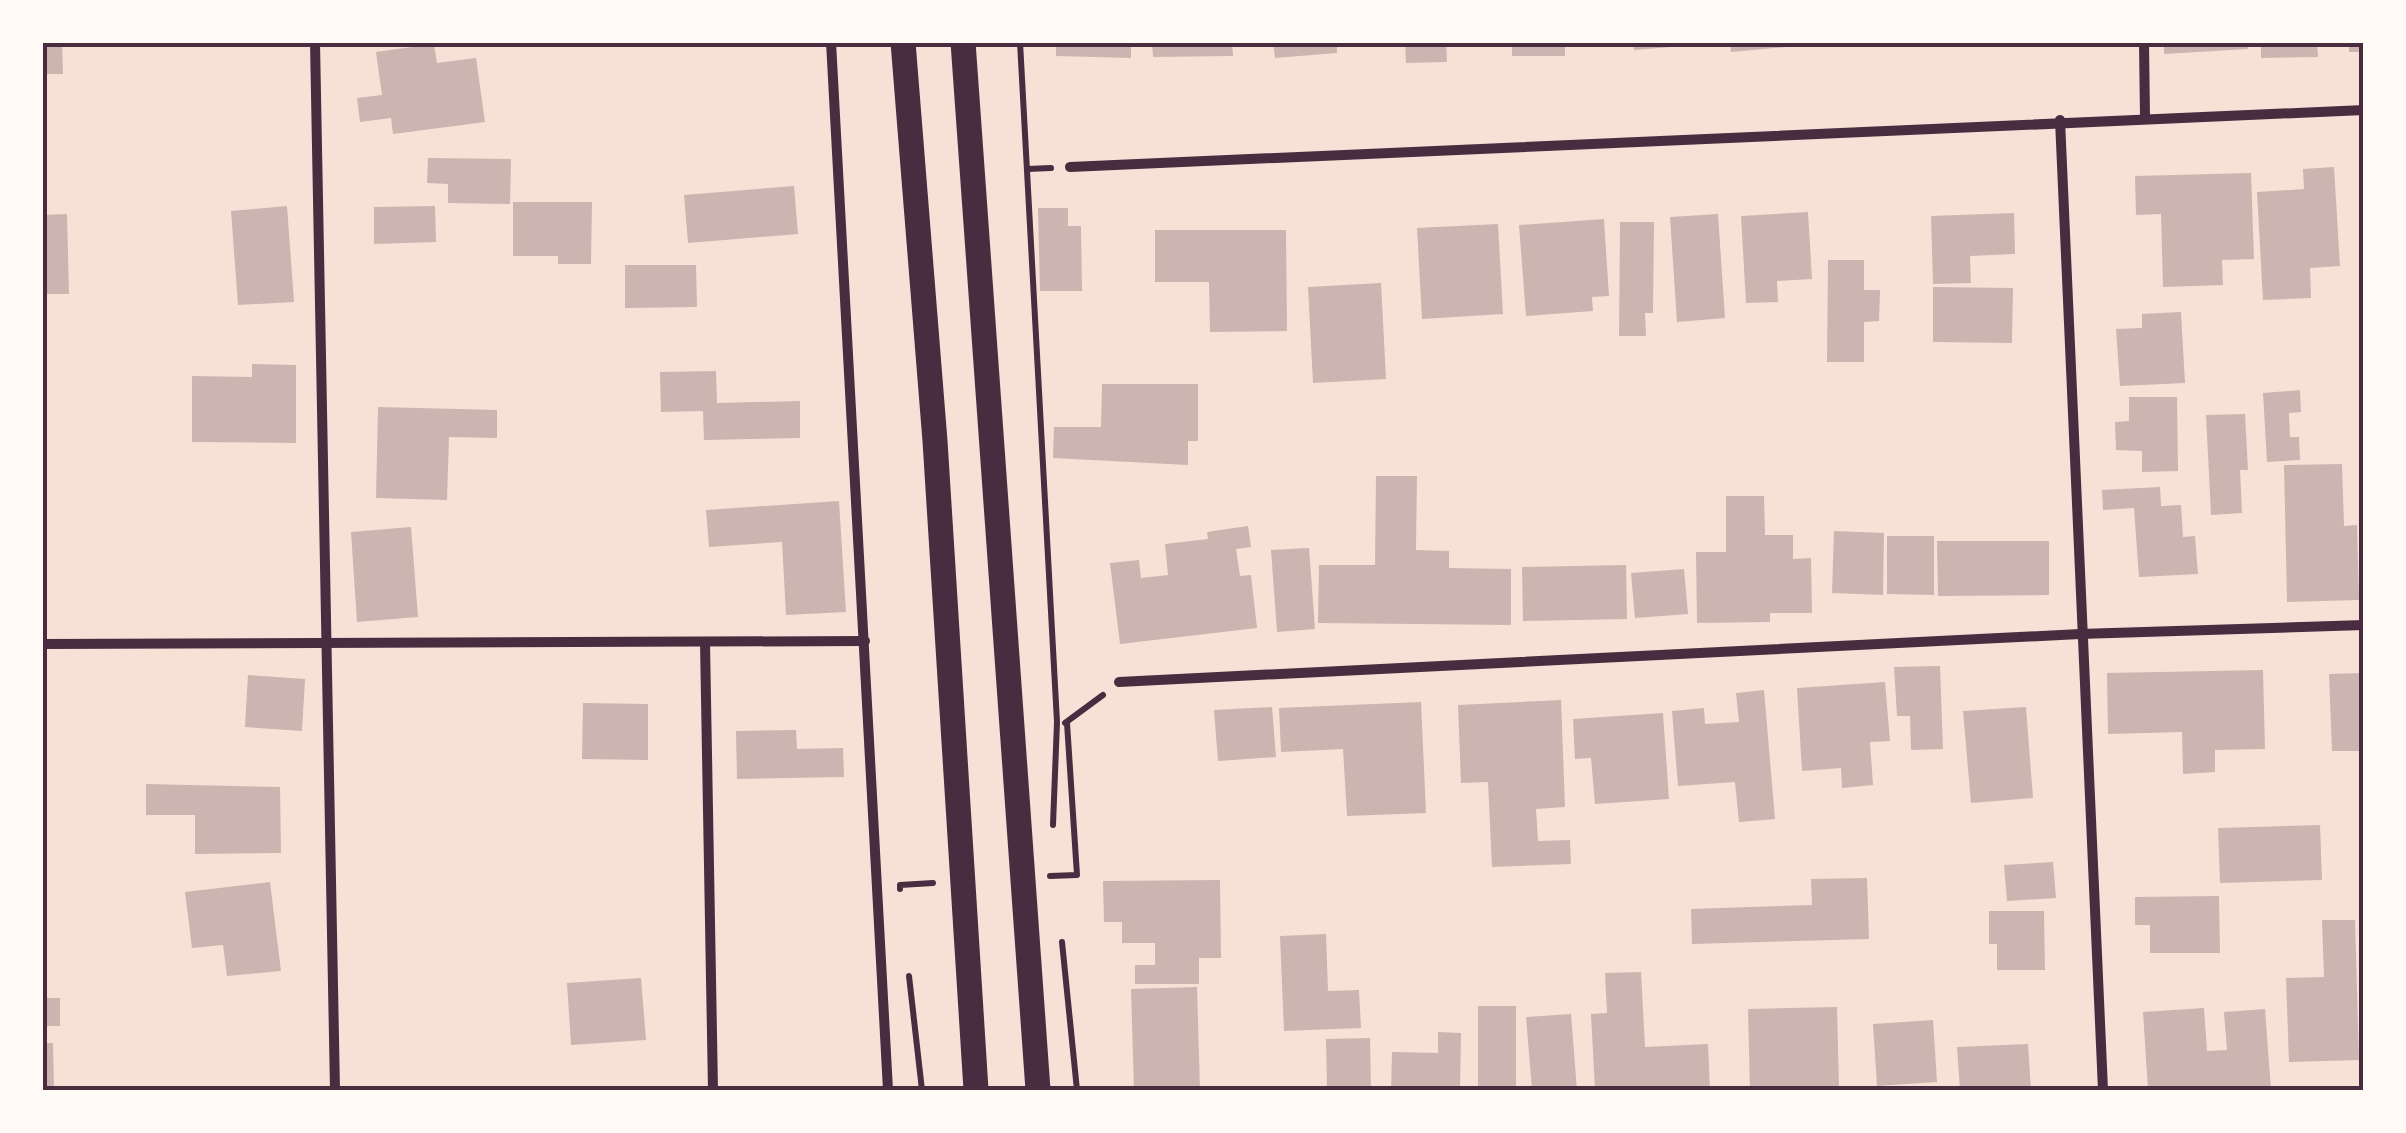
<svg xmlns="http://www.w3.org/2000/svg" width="2406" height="1133" font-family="Inter,sans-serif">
  <rect width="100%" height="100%" fill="#f7e1d7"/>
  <g fill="#ccb4b1">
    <polygon points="42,42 62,42 63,74 42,74"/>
    <polygon points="1056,42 1131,42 1131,58 1056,56"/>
    <polygon points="1152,42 1232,42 1233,56 1153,57"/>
    <polygon points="1273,42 1337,42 1337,53 1275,58"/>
    <polygon points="1405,42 1446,42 1447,62 1406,63"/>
    <rect x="1512" y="42" width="53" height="14"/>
    <polygon points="1633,42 1697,42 1697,45 1634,50"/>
    <polygon points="1730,42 1807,42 1807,45 1731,52"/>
    <polygon points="2164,42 2248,42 2248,49 2164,54"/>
    <polygon points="2261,42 2317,42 2318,57 2261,58"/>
    <rect x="2349" y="42" width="15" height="10"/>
    <polygon points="434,44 437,63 476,58 485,122 393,134 391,118 360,122 357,98 382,95 376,52"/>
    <polygon points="428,158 511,159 510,204 448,203 448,184 427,183"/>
    <polygon points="2334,167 2340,266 2310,268 2311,298 2263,300 2257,192 2304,189 2303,169"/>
    <polygon points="2251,173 2254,259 2222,260 2223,285 2163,287 2161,214 2136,215 2135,176"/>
    <polygon points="794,186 798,234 688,243 684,195"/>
    <polygon points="513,202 592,202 591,264 558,264 558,256 513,256"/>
    <polygon points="287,206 294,302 238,305 231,211"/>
    <polygon points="435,206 436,242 374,244 374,207"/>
    <polygon points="1038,208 1068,208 1068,226 1081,226 1082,291 1040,291"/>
    <polygon points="1808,212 1812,279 1777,281 1778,302 1746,303 1741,216"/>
    <polygon points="2014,213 2015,254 1970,256 1971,283 1933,284 1931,216"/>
    <polygon points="67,214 69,294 42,294 42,215"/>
    <polygon points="1718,214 1725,318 1677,322 1670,217"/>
    <polygon points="1604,219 1609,296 1592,297 1593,311 1526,316 1519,225"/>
    <polygon points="1620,222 1654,222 1653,313 1645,313 1646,336 1619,336"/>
    <polygon points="1498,224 1503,314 1422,319 1417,228"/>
    <polygon points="1155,230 1286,230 1287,331 1210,332 1209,282 1155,282"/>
    <polygon points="1828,260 1864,260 1864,290 1880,290 1879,321 1864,322 1864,362 1827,362"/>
    <polygon points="625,265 696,265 697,307 625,308"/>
    <polygon points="1381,283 1386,379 1313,383 1308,287"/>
    <polygon points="1933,287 2013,288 2012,343 1933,342"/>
    <polygon points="2181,312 2185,383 2120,386 2116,329 2142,328 2142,314"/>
    <polygon points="252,364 296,365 296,443 192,442 192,376 252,377"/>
    <polygon points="716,371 717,403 800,401 800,438 704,440 703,411 661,412 660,372"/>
    <polygon points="1102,384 1198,384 1198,441 1188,441 1188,465 1053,458 1054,427 1101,427"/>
    <polygon points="2300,390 2301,412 2289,413 2290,437 2299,437 2300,460 2267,462 2263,393"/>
    <polygon points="2129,397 2177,397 2178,471 2142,472 2142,451 2116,450 2115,422 2129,421"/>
    <polygon points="378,407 497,410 497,438 449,437 447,500 376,498"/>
    <polygon points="2245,414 2248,470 2240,470 2242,513 2211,515 2206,415"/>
    <polygon points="2342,464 2344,526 2357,525 2359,600 2287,602 2284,465"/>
    <polygon points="1376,476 1417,476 1416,550 1449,551 1449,568 1511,569 1511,625 1318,623 1319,565 1375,565"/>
    <polygon points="2160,487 2161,506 2181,505 2183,537 2195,536 2198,574 2139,577 2134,508 2103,510 2102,490"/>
    <polygon points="1726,496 1764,496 1765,535 1793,535 1793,559 1811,558 1812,613 1770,613 1770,622 1697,623 1696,552 1726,552"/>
    <polygon points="839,501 846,612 786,615 782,542 709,547 706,510"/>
    <polygon points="1248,526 1251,547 1236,549 1240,576 1251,575 1257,628 1120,644 1110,563 1139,560 1141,578 1168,575 1165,544 1208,539 1207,532"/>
    <polygon points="411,527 418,617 357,622 351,532"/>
    <polygon points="1834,531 1884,533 1883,595 1832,593"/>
    <polygon points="1887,536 1934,536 1934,595 1887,594"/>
    <polygon points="1937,541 2049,541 2049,595 1938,596"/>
    <polygon points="1309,548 1315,629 1277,632 1271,550"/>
    <polygon points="1626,565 1627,619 1523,621 1522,567"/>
    <polygon points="1684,569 1688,614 1635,618 1631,573"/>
    <polygon points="1940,666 1943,749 1911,750 1910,716 1897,716 1894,667"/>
    <polygon points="2263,670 2265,749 2215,750 2215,772 2183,774 2182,732 2108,734 2107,673"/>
    <polygon points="2364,673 2364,751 2332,751 2329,674"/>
    <polygon points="248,675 305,679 302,731 245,727"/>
    <polygon points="1885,682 1890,741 1870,742 1873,785 1842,788 1841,768 1802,771 1797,688"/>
    <polygon points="1764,690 1775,819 1739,822 1735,782 1678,786 1672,711 1704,708 1705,724 1739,722 1736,693"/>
    <polygon points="1561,700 1565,807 1536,809 1538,841 1570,840 1571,864 1492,867 1488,782 1461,783 1458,705"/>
    <polygon points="1421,702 1426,813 1347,816 1343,749 1281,752 1279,708"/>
    <polygon points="583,703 648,704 648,760 582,759"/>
    <polygon points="1272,707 1276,757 1218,761 1214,710"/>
    <polygon points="2026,707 2033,798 1971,803 1963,711"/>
    <polygon points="1663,713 1669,799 1595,804 1591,758 1575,759 1573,719"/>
    <polygon points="796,730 797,749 843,748 844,777 737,779 736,731"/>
    <polygon points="146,784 280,787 281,853 195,854 195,815 146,815"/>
    <polygon points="2320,825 2322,880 2220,883 2218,828"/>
    <polygon points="2053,862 2056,898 2007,901 2004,865"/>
    <polygon points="1867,878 1869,939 1692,944 1691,909 1812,905 1811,879"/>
    <polygon points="1220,880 1221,958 1199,958 1199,984 1135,984 1135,965 1155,965 1155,943 1122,943 1122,922 1104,922 1103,881"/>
    <polygon points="270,882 281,971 227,976 223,945 192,948 185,892"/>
    <polygon points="2219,896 2220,953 2150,953 2150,925 2135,925 2135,897"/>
    <polygon points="1989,911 2044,911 2045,970 1997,970 1997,944 1989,944"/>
    <polygon points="2322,920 2355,920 2359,1060 2289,1062 2286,978 2324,977"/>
    <polygon points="1326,934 1328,991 1359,990 1361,1028 1284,1031 1280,936"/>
    <polygon points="1641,972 1645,1047 1708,1044 1710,1090 1595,1090 1591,1014 1607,1013 1605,973"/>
    <polygon points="641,978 646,1040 571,1045 567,983"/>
    <polygon points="1197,987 1200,1090 1134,1090 1131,989"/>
    <rect x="42" y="998" width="18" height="28"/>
    <rect x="1478" y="1006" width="38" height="84"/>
    <polygon points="1837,1007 1839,1088 1750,1090 1748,1009"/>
    <polygon points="2204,1008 2207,1051 2227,1050 2224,1012 2265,1009 2271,1090 2148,1090 2143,1012"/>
    <polygon points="1571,1014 1577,1090 1532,1090 1526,1017"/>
    <polygon points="1933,1020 1937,1082 1877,1086 1873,1024"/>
    <polygon points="1438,1032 1461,1033 1460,1090 1391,1090 1392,1052 1438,1053"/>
    <polygon points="1370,1038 1371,1090 1327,1090 1326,1039"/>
    <polygon points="42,1043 53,1043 54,1090 42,1090"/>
    <polygon points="2028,1044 2031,1090 1960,1090 1957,1047"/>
  </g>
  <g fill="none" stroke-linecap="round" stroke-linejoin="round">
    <g stroke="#4a2c40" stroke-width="6">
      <polyline points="1020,42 1057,722 1053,825"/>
      <polyline points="1027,169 1051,168"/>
      <polyline points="1065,723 1103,695"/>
      <polyline points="1050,876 1077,875 1067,723"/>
      <polyline points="900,889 900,885 933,883"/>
      <polyline points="1062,942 1077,1090"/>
      <polyline points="909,976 922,1090"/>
    </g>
    <g stroke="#4a2c40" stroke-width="10">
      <polyline points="315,42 335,1090"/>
      <polyline points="831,42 888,1090"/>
      <polyline points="2144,42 2145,117"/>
      <polyline points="2060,120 2103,1090"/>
      <polyline points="1070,167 2364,110"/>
      <polyline points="705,642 713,1090"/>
      <polyline points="42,644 865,641"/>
      <polyline points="1119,682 2080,634 2364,625"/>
    </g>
    <g stroke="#4a2c40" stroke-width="25">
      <polyline points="903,42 935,441 976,1090"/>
      <polyline points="963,42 1038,1090"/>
    </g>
  </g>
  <rect width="2406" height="1133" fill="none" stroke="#fffaf5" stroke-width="90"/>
  <rect x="45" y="45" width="2316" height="1043" fill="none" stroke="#4a2c40" stroke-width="4"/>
</svg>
